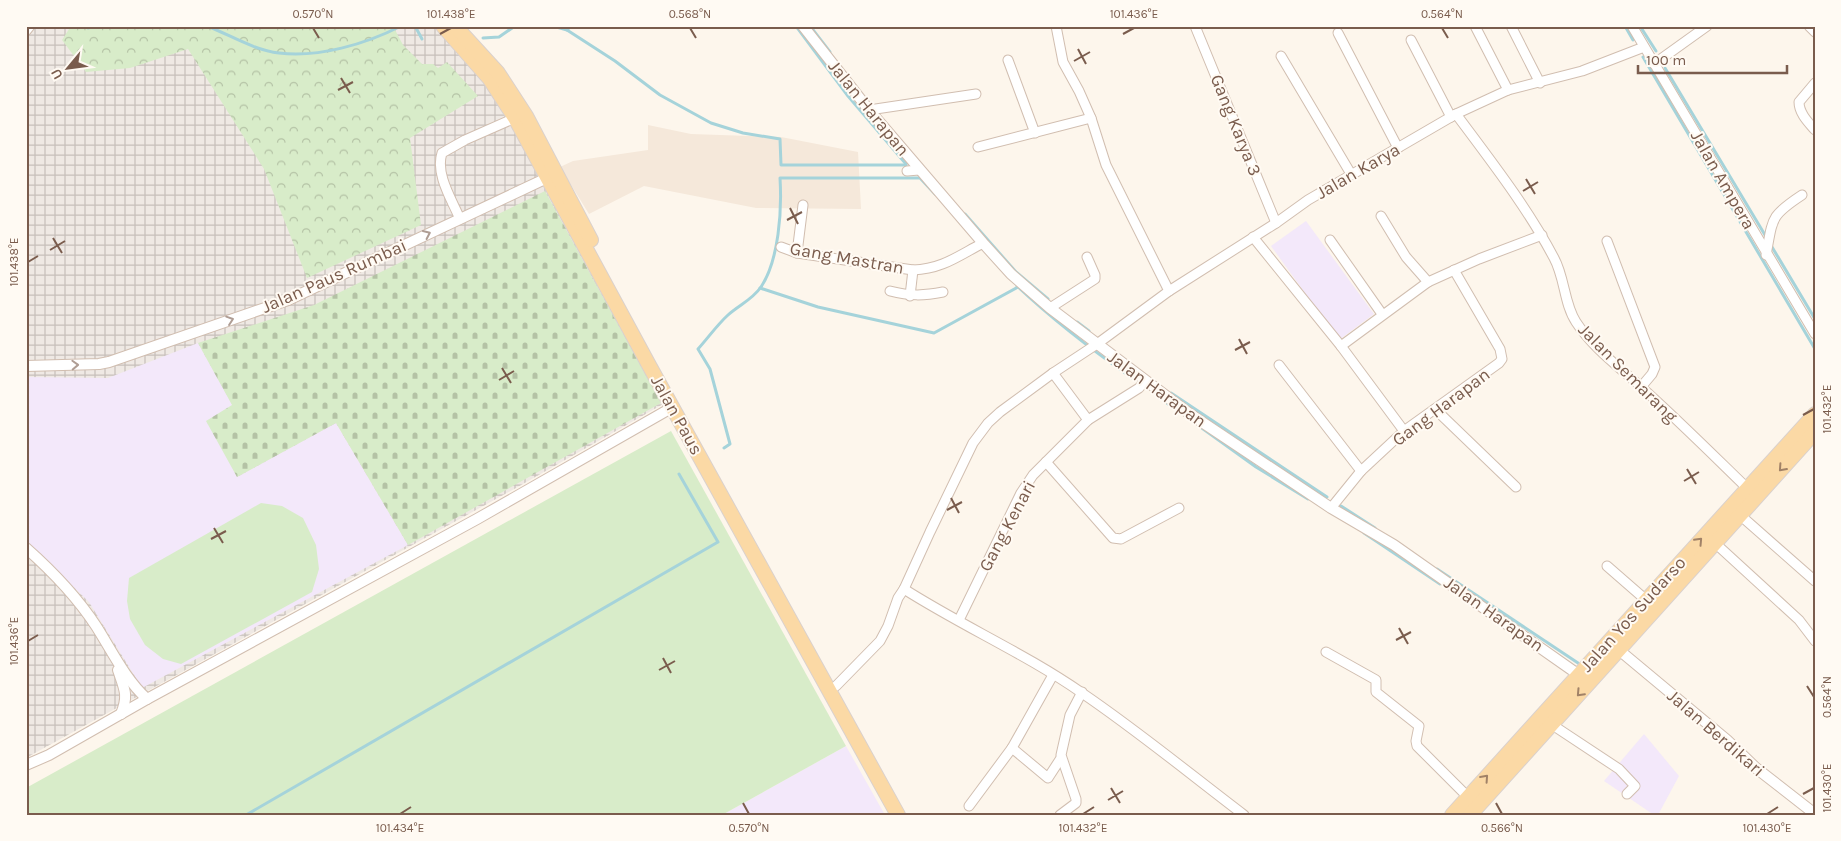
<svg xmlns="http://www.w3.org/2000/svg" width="1841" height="841" font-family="Karla,sans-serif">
  <defs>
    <pattern id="industrial-grid" width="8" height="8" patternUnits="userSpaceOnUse" patternTransform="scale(1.25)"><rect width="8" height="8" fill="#efe9e4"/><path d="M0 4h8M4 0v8" fill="none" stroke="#c7c0bb"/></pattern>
    <pattern id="forest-crowns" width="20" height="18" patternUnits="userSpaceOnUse" patternTransform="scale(1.25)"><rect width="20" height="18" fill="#d8ecc9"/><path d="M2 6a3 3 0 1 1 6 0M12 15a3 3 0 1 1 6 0" fill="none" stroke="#b4c2a5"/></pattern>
    <pattern id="cemetery-stones" width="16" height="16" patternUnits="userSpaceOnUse" patternTransform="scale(1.25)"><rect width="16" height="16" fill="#d8ecc9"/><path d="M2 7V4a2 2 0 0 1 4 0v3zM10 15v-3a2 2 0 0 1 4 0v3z" fill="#b4c2a5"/></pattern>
  </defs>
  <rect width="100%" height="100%" fill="#fdf6ec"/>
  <polygon fill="#f5e8da" points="648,125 691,134 781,137 858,152 861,209 756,208 644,186 589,214 560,167 573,161 648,150"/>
  <polygon fill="url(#industrial-grid)" points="26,26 441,26 488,76 665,403 516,488 26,758"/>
  <g fill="#f3e8fa">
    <polygon points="1306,221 1374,314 1339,340 1271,246"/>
    <polygon points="198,343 233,406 237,477 336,423 408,545 142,688 89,602 26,541 26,377 108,378"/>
    <polygon points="1644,734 1679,776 1658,815 1654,815 1604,781"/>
    <polygon points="846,746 885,815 722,815"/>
  </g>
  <polygon fill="url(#forest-crowns)" points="71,26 393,26 403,45 422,64 433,64 438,68 447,62 478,96 410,138 421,225 307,278 264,169 188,49 130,68 86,72 62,40"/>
  <polygon fill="url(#cemetery-stones)" points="545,191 661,403 408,545 336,423 237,477 206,421 232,405 198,343 314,305"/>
  <g fill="#d8ecc9">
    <polygon points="671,431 846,746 722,815 26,815 26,788"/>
    <polygon points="261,503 282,506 303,518 316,545 319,569 312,592 181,664 163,659 145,645 130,619 127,601 129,578"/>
  </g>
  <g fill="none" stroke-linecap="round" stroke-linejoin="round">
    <g stroke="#a5d3da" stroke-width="3">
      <path d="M 207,26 C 230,35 254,50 279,53 C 318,58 366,44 401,26"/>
      <polyline points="415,26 422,39"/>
      <polyline points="553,26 567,30 615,61 660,95 711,123 743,133 780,139 781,165 906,165"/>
      <polyline points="796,26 848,96 906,164"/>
      <polyline points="810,26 830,52"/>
      <polyline points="1625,26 1633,40"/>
      <polyline points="1640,26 1656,51"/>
      <polyline points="88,28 95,26"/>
      <polyline points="567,30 571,26"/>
      <polyline points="483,38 499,37 515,26"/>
      <polyline points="1643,57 1815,349"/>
      <polyline points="1665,68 1765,235"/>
      <polyline points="965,214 1016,272 1048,299"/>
      <polyline points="1772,247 1815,319"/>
      <path d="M 1017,286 C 1053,320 1092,350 1132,378"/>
      <polyline points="760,288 818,307 934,333 1018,287"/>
      <polyline points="1077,322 1089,331"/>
      <polyline points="1171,393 1327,497"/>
      <polyline points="1160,397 1169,405"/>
      <polyline points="1199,426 1256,467 1308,499"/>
      <path d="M 724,448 L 730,444 L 710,369 L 698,349 C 708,338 717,325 728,315 C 739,305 752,300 761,287 C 779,260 782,210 780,178 L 920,178 L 935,194"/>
      <polyline points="1341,506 1375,528"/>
      <polyline points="1364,533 1440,584"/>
      <polyline points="1437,569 1578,663"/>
      <polyline points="246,815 718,542 679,474"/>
    </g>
    <g stroke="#d1beb0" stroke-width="11">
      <g id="minor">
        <polyline points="1056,26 1063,62 1079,91 1091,118 1106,165 1169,291"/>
        <polyline points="1195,26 1276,223"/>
        <polyline points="1475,26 1508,90"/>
        <polyline points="1511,26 1540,83"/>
        <polyline points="1632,26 1815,334"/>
        <polyline points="1809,26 1815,32"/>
        <polyline points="26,31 30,26"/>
        <polyline points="1338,33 1398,148"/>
        <polyline points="1411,40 1451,117"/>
        <polyline points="1281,56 1351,174"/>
        <polyline points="1008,60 1035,133"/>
        <polyline points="1654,64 1707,26"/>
        <path d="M 1815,83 L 1799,102 C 1799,113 1808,122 1815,130"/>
        <polyline points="869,110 976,94"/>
        <path d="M 1456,114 C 1491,161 1527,207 1554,258 C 1565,278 1564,304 1576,322 C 1593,348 1618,366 1640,386 C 1677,419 1712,454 1747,488"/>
        <polyline points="978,147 1091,118"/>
        <polyline points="907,171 919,170"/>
        <polyline points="1381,216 1406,257 1428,282"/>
        <path d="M 460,219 C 452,200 435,174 442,153 L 465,140 L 515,118"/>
        <polyline points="1253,237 1341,346 1404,431"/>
        <polyline points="1330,240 1382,314"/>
        <polyline points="1607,241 1655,367 1652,374 1641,387"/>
        <path d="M 781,247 L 797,253 L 913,270 C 942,269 958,256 983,243"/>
        <polyline points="797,253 803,205"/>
        <path d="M 1766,255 C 1773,218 1770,216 1802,195"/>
        <path d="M 890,291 C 910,296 923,296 943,292"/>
        <polyline points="910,296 913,270"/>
        <polyline points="1050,308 1095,279 1095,275 1087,257"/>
        <polyline points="1341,346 1428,282 1479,259 1542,235"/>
        <polyline points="1279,365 1361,471"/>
        <polyline points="1053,373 1088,420"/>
        <polyline points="1435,409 1516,487"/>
        <polyline points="1046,462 1113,538 1121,539 1179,508"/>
        <polyline points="1331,508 1361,471 1404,431 1499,363 1502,359 1500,349 1454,270"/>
        <polyline points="1740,515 1815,581"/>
        <polyline points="1715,543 1799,620 1815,641"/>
        <polyline points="1607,566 1646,600"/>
        <path d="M 904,589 C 962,626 1026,654 1082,693 C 1138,731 1190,774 1244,815"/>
        <polyline points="959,620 1021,493 1033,475 1088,420 1139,388 1145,381"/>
        <polyline points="1326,652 1376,680 1376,692 1419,726 1416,741 1417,746 1468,797"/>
        <polyline points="1053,675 1012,748 1048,778 1061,758"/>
        <polyline points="836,686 880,641 888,626 898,598 904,589 930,532 973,443 988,423 1000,412 1053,373 1097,344 1169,291 1276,223 1308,200 1456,114 1508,90 1582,71 1644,47"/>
        <polyline points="1551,724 1619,769 1635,786 1627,794"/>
        <polyline points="969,806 1012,748"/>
        <polyline points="1060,815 1076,803 1076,799 1061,755 1070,715 1082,692"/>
      </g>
    </g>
    <g stroke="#d1beb0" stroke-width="12">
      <g id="tertiary">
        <polyline points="803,26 869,110 983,243 1011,274 1050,308 1190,414 1331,508 1394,545 1579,675"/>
        <polyline points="26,366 99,364 109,362 288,300 547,178"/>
        <path d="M 26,548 C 52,571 77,597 96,626 C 112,651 125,679 147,699"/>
        <polyline points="1619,650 1727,740 1756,768 1815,814"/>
        <path d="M 118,670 C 124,688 129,695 121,714"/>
        <polyline points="26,765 49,755 147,699 477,519 673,407"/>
      </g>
    </g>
    <g stroke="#dad1cd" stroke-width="16">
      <g id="primary">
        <polyline points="443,26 489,78 515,118 650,367 898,815"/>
        <polyline points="455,26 498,73 526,116 591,240"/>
        <polyline points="1452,815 1815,414"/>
        <polyline points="1470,815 1815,432"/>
      </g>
    </g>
    <use href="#minor" stroke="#fff" stroke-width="9"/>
    <use href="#tertiary" stroke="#fff" stroke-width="10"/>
    <use href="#primary" stroke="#fbd9a5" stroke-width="14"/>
  </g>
  <defs><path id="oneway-chevron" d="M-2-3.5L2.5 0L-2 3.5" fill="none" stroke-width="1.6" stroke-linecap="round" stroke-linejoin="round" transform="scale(1.25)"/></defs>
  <g stroke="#af9d94">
    <use href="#oneway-chevron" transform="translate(427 234) rotate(-25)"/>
    <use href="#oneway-chevron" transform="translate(230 320) rotate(-19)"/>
    <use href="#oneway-chevron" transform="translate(75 365) rotate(-2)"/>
  </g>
  <g stroke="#a18267">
    <use href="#oneway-chevron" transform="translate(1782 468) rotate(132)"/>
    <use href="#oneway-chevron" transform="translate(1699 541) rotate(-47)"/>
    <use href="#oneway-chevron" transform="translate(1580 693) rotate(133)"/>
    <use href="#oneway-chevron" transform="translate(1485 778) rotate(-48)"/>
  </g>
  <path fill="none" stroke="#7a5c4d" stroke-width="2" d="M 313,28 L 319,38M 690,28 L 696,38M 1442,28 L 1448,38M 440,34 L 451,28M 1123,34 L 1134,28M 1078,49 L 1086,64M 1074,61 L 1090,52M 341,78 L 350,93M 338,90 L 353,82M 1526,179 L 1535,194M 1523,191 L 1538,182M 790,208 L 798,224M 787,220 L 802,212M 53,238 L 62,253M 50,250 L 65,241M 28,262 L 38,256M 1239,339 L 1247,354M 1235,350 L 1250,342M 502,368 L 511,383M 499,380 L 514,371M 1803,415 L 1814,409M 1687,469 L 1696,484M 1684,481 L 1699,472M 951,498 L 959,513M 947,510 L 962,502M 214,528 L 223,543M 211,539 L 226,531M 1399,628 L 1408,644M 1396,640 L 1411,632M 28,641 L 38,635M 663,658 L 671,673M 659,670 L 675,661M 1807,686 L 1814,697M 1111,788 L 1120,803M 1803,794 L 1814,788M 1108,800 L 1123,791M 743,803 L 749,814M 1496,803 L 1502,814M 400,814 L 411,807M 1083,814 L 1094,807M 1767,814 L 1778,807"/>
  <g text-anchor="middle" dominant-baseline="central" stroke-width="4" stroke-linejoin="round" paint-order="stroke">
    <g font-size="18" fill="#7a5c4d" stroke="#fffaf3">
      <text transform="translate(869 108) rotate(51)">Jalan Harapan</text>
      <text transform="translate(1236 125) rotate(68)">Gang Karya 3</text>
      <text transform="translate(1358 171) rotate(-30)">Jalan Karya</text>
      <text transform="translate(1723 180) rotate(60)">Jalan Ampera</text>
      <text transform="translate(847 258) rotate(10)">Gang Mastran</text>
      <text transform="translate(334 276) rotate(-24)">Jalan Paus Rumbai</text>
      <text transform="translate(1628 373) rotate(45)">Jalan Semarang</text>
      <text transform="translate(1157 389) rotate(36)">Jalan Harapan</text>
      <text transform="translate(1441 407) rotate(-37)">Gang Harapan</text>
      <text transform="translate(677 415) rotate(61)">Jalan Paus</text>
      <text transform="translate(1007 526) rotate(-62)">Gang Kenari</text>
      <text transform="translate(1494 614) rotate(35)">Jalan Harapan</text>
      <text transform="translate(1633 614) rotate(-48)">Jalan Yos Sudarso</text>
      <text transform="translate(1716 733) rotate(41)">Jalan Berdikari</text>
    </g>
  </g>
  <rect width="1841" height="841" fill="none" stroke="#fffaf3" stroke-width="55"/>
  <g transform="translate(68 68) rotate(241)" stroke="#fffaf3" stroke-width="4" paint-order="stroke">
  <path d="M0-4L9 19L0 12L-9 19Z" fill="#7a5c4d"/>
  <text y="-8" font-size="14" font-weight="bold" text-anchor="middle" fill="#7a5c4d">U</text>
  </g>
  <path d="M1638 65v8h149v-8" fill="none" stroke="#7a5c4d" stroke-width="2.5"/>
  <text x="1646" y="65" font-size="15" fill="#7a5c4d" stroke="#fffaf3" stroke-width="4" paint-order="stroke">100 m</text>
  <rect x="28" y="28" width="1786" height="786" fill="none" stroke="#7a5c4d" stroke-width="2"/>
  <g font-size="12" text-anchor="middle" fill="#7a5c4d">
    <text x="313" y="18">0.570°N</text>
    <text x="451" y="18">101.438°E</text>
    <text x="690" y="18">0.568°N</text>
    <text x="1134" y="18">101.436°E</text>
    <text x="1442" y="18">0.564°N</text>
    <text transform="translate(14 262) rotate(-90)" y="4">101.438°E</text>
    <text transform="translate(1827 409) rotate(-90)" y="4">101.432°E</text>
    <text transform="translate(14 641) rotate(-90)" y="4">101.436°E</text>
    <text transform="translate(1827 697) rotate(-90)" y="4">0.564°N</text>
    <text transform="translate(1827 788) rotate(-90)" y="4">101.430°E</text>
    <text x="400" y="832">101.434°E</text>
    <text x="749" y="832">0.570°N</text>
    <text x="1083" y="832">101.432°E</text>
    <text x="1502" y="832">0.566°N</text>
    <text x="1767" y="832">101.430°E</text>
  </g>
</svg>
